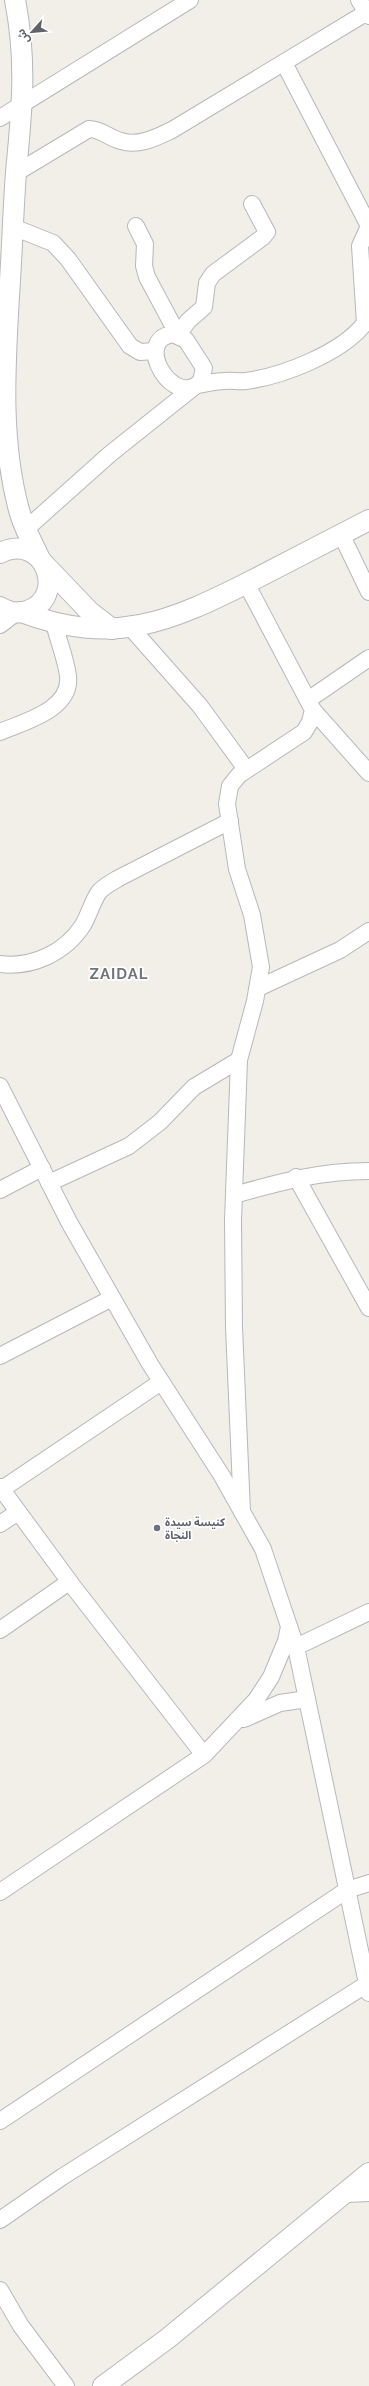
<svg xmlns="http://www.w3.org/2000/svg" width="369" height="2386" font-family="Raleway,'Noto Sans Arabic',sans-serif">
  <rect width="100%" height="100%" fill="#f1efe8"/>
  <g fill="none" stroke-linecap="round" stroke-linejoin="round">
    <g stroke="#b5b8bc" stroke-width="18">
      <g id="minor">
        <polyline points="359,0 369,16"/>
        <polyline points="284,63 369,226"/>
        <polyline points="0,118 190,0"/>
        <path d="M 16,173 L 89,129 C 101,129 109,138 121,141 C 139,147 157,137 172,130 L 369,11"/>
        <polyline points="136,226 145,244 144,266 147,277 178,335 188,321 204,307 207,283 213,274 263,237 267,232 252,204"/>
        <polyline points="13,227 53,243 68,259 130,346 140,352 155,351"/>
        <path d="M 173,334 L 186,340 L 204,368 L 201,381 C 175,411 131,340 173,334 Z"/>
        <path d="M 198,385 C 207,383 216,381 225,381 C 232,380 239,382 246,381 C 283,376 342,353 365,323 L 360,246 L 369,226"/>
        <polyline points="26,529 110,454 194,387"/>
        <polyline points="341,534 369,592"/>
        <polyline points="0,625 17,612"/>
        <polyline points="131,628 200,706 246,769"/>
        <polyline points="308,700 369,658"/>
        <polyline points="313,710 369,773"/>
        <path d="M 0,732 C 23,722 72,710 68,676 C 66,659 58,640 54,623"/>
        <path d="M 0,964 C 32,968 65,953 83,925 C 89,915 92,902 99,892 C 103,887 111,883 117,879 L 230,821"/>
        <polyline points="258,988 340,950 369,931"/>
        <polyline points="0,1086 69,1222 150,1364 222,1476 263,1549 296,1647 369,1993"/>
        <polyline points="296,1177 369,1308"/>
        <polyline points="49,1183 129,1146 160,1122 194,1087 239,1060"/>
        <polyline points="0,1190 42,1168"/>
        <path d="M 234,1195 C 280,1182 320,1171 369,1171"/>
        <polyline points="0,1356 112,1298"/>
        <polyline points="0,1487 75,1589 204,1755"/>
        <polyline points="2,1489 161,1382"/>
        <polyline points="242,1512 234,1327 233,1220 239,1060 255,1001 261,967 252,915 237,869 227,804 230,786 239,775 304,732 310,722 313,710 246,583"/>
        <polyline points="0,1524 18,1512"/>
        <polyline points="0,1630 69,1582"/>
        <polyline points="296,1647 369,1612"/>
        <polyline points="244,1719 280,1703 307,1699"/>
        <polyline points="0,1892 204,1755 256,1700 271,1677 286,1641 289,1627"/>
        <polyline points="0,2121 347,1890 369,1883"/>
        <polyline points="346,2194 369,2193"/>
        <polyline points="0,2220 62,2177 367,1984"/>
        <polyline points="0,2290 21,2326 66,2386"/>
      </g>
    </g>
    <g stroke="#b5b8bc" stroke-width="22">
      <g id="tertiary">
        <path d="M 15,0 C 27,61 22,110 16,172 C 13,213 12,254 9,296 C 5,367 0,440 19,510 C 23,526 32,542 39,557"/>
        <path d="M 0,553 C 44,531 69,597 27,611 C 18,614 8,612 0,607"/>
        <polyline points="45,565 90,612 112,629"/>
        <path d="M 21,612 C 114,647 170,622 253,580 C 292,560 330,540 369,520"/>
        <polyline points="103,2386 167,2339 369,2173"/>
      </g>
    </g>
    <use href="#minor" stroke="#fff" stroke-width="16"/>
    <use href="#tertiary" stroke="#fff" stroke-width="20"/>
  </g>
  <circle fill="#6b7280" stroke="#fff" stroke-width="1.5" cx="157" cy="1528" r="4"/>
  <g text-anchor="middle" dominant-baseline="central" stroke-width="3.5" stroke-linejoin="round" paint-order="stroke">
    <g font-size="11" font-weight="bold" fill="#5b616d" stroke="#fff" text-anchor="start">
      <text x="165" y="1522">كنيسة سيدة<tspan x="165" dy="13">النجاة</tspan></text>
    </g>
    <g font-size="15" font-weight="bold" letter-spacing="1" fill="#70757a" stroke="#fff">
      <text x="119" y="974">ZAIDAL</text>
    </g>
  </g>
  <g transform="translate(32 32) rotate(243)" stroke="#ffffff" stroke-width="3" paint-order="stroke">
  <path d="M0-3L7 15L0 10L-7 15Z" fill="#5f6368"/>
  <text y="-6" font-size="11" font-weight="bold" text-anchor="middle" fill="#5f6368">ش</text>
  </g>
</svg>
